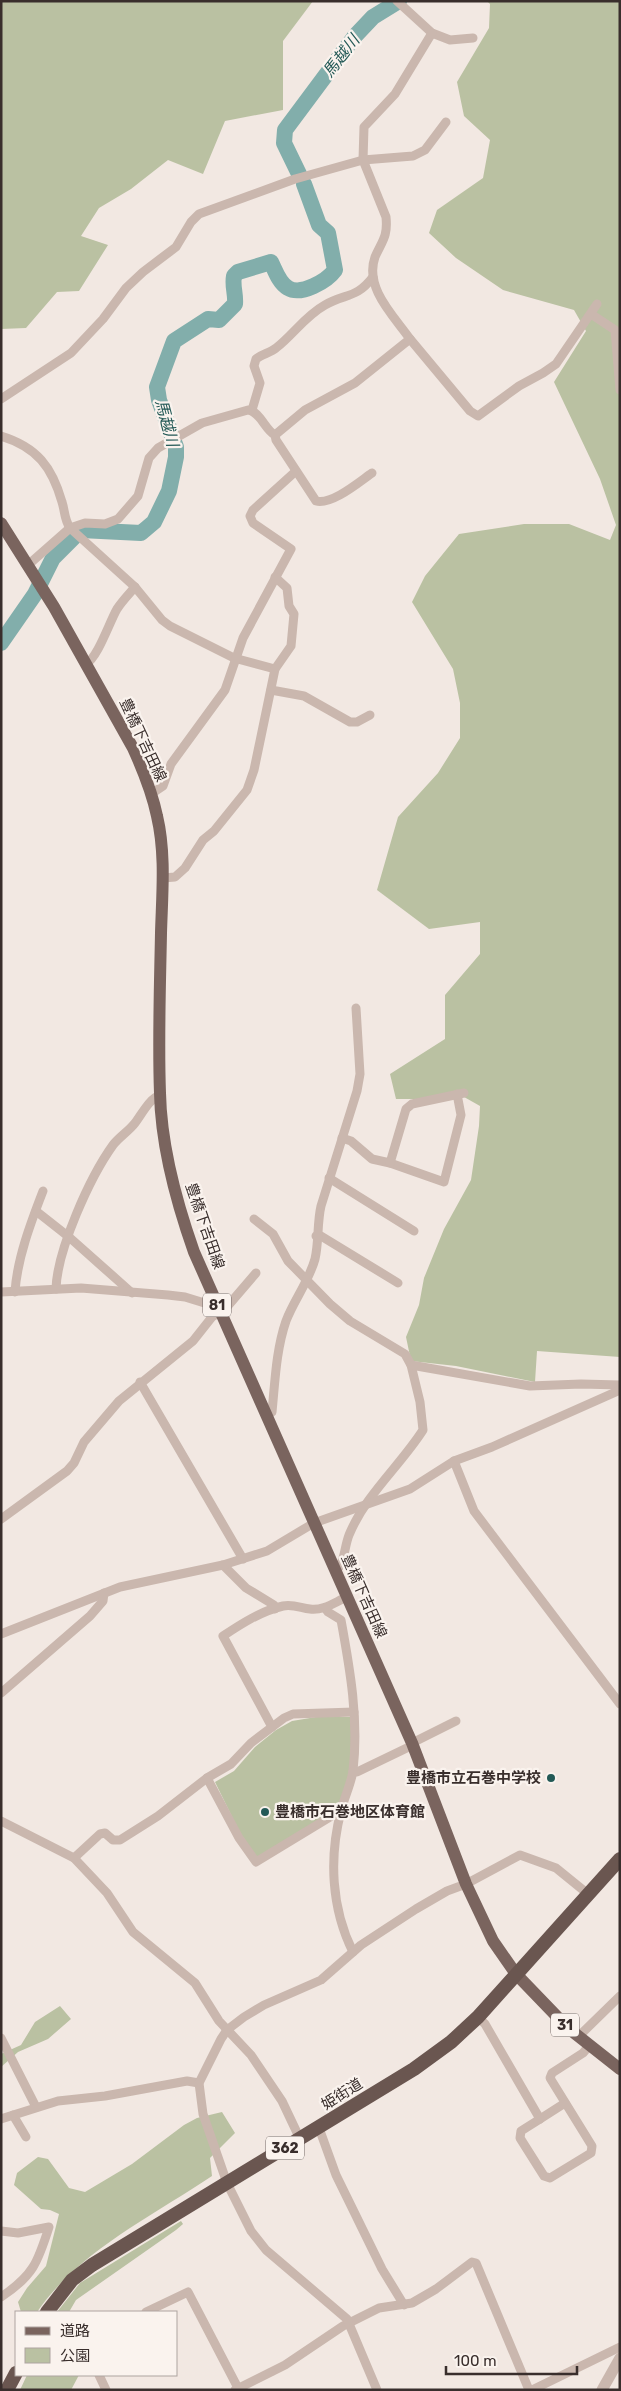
<svg xmlns="http://www.w3.org/2000/svg" width="621" height="2391" font-family="Rubik,'Noto Sans JP',sans-serif">
  <rect width="100%" height="100%" fill="#f2e8e2"/>
  <g fill="#bac1a2">
    <polygon points="1,1 313,1 283,41 283,110 225,121 203,174 168,160 131,189 99,208 81,236 108,245 79,291 57,292 26,328 1,329"/>
    <polygon points="487,1 620,1 620,1357 537,1351 535,1382 456,1366 411,1361 406,1337 419,1305 424,1278 444,1229 471,1180 479,1126 480,1106 457,1093 433,1099 396,1099 390,1074 445,1039 445,995 480,954 480,922 429,929 377,890 398,817 438,773 460,738 460,703 453,669 412,602 425,576 459,534 524,524 569,524 610,540 616,525 600,479 554,382 586,331 574,310 503,290 456,258 429,233 437,210 483,178 490,140 464,116 457,82 489,28 490,4"/>
    <polygon points="316,1717 352,1717 350,1773 339,1808 257,1858 242,1837 215,1782 234,1771 255,1747 276,1730 292,1721"/>
    <polygon points="60,2006 71,2019 48,2039 18,2052 1,2067 1,2054 21,2045 35,2022"/>
    <path d="M 222,2112 L 235,2133 L 210,2158 L 212,2176 C 151,2217 79,2251 37,2312 L 21,2312 L 18,2302 L 27,2288 L 46,2266 L 59,2214 L 50,2210 L 41,2209 L 14,2185 L 17,2173 L 38,2157 L 48,2159 L 69,2188 L 85,2192 L 132,2164 L 184,2125 L 197,2118 Z"/>
    <polygon points="181,2221 183,2224 176,2230 76,2300 69,2312 57,2312 80,2283"/>
    <polygon points="27,2375 79,2375 71,2390 20,2390"/>
  </g>
  <g fill="none" stroke-linecap="round" stroke-linejoin="round">
    <g stroke="#82aeab" stroke-width="16">
      <polyline points="299,174 284,143 285,130 355,36 373,17 399,1"/>
      <path d="M 1,643 L 35,594 L 53,558 L 81,530 L 141,533 L 154,522 L 169,491 L 176,457 L 176,447 L 159,400 L 157,387 L 174,341 L 208,319 L 219,320 L 235,304 C 236,294 232,286 234,276 L 238,272 L 271,262 C 275,270 279,283 288,288 C 301,296 327,281 335,270 L 328,233 L 319,225 L 304,184"/>
    </g>
    <g stroke="#cab7ae" stroke-width="9">
      <polyline points="397,1 432,33 450,40 473,38"/>
      <polyline points="591,314 615,330 620,390"/>
      <polyline points="410,339 470,411 478,416 519,386 543,373 556,364 597,304"/>
      <polyline points="1,399 71,353 103,319 126,288 143,272 176,247 191,222 199,214 295,179 363,160 413,156 425,150 446,122"/>
      <path d="M 252,410 L 260,383 L 254,366 L 256,359 C 262,354 270,353 276,348 C 293,335 305,316 325,305 C 346,293 356,299 373,277"/>
      <path d="M 275,435 L 305,410 L 355,383 L 410,339 C 394,316 364,288 375,257 C 382,241 388,237 386,217 L 363,160 L 364,127 L 395,94 L 432,33"/>
      <path d="M 1,436 C 37,447 52,467 62,502 C 65,511 64,519 70,528 L 135,587 L 162,620 L 170,626 L 234,658 L 275,669"/>
      <path d="M 28,565 L 70,528 L 85,523 L 105,524 L 118,519 L 138,496 L 149,458 L 158,448 L 202,423 L 248,410 C 260,411 265,430 275,435 L 276,440 L 316,501 C 332,505 359,482 372,473"/>
      <path d="M 86,664 C 98,657 109,623 117,609 C 122,601 129,594 135,587"/>
      <polyline points="271,690 304,696 350,722 357,722 370,715"/>
      <polyline points="151,794 163,786 171,764 225,690 243,638 291,549 253,523 250,516 253,510 296,471"/>
      <polyline points="163,878 175,877 185,868 203,840 214,831 247,790 254,770 275,669 291,646 294,614 289,606 287,588 275,577"/>
      <polyline points="342,1138 351,1141 372,1159 390,1163 444,1182 461,1115 457,1094"/>
      <polyline points="390,1163 406,1109 412,1104 464,1093"/>
      <polyline points="329,1178 414,1231"/>
      <polyline points="36,1211 69,1237 132,1293"/>
      <path d="M 254,1219 L 273,1234 L 288,1261 L 330,1304 L 350,1321 L 405,1354 L 411,1365 L 420,1402 L 423,1430 C 400,1466 366,1494 349,1535 C 344,1548 345,1562 336,1571"/>
      <polyline points="316,1236 321,1236 398,1283"/>
      <path d="M 56,1289 C 57,1250 90,1177 113,1145 C 119,1137 129,1131 135,1123 C 142,1114 149,1099 160,1095"/>
      <polyline points="1,1292 81,1288 168,1295 185,1297 211,1305 216,1303"/>
      <path d="M 15,1292 C 17,1259 31,1222 43,1191"/>
      <polyline points="411,1365 530,1386 581,1384 620,1385"/>
      <polyline points="140,1382 243,1559"/>
      <path d="M 266,1416 L 272,1412 C 275,1382 276,1350 286,1321 C 294,1300 309,1281 315,1259 C 319,1242 317,1223 321,1206 L 357,1091 L 360,1074 L 356,1008"/>
      <polyline points="454,1461 474,1511 620,1704"/>
      <polyline points="1,1519 67,1471 74,1463 84,1442 119,1401 193,1341 212,1317 226,1308 256,1273"/>
      <polyline points="223,1565 246,1588 274,1605 275,1609"/>
      <path d="M 325,1608 L 328,1612 L 341,1620 C 350,1669 359,1720 353,1771 C 351,1784 344,1798 341,1811 C 329,1857 331,1908 353,1952"/>
      <polyline points="1,1634 120,1587 223,1565 267,1551 314,1523 410,1489 454,1461 492,1447 620,1390"/>
      <polyline points="1,1693 90,1616 103,1601 104,1593"/>
      <path d="M 272,1727 L 223,1636 C 241,1624 261,1611 283,1606 C 293,1604 301,1608 310,1609 C 323,1611 335,1602 347,1597"/>
      <polyline points="412,1743 456,1721"/>
      <polyline points="353,1771 357,1772 413,1745"/>
      <polyline points="207,1778 239,1838 256,1862 340,1811"/>
      <polyline points="1,1821 74,1858 107,1893 133,1932 195,1983 219,2021 251,2055 282,2101 300,2139"/>
      <polyline points="74,1858 100,1834 105,1833 113,1840 120,1840 158,1816 207,1778 231,1764 251,1743 284,1718 293,1714 354,1712"/>
      <polyline points="478,2017 485,2024 540,2119 565,2103"/>
      <polyline points="578,2037 620,1996"/>
      <polyline points="1,2038 36,2107"/>
      <polyline points="13,2115 26,2137"/>
      <polyline points="1,2119 58,2101 105,2096 187,2081 199,2083"/>
      <polyline points="540,2119 521,2131 520,2138 544,2176 550,2178 591,2153 592,2146 550,2078 552,2073 583,2053 589,2046"/>
      <polyline points="319,2128 336,2175 382,2269 404,2305"/>
      <path d="M 1,2231 L 18,2233 L 49,2227 C 38,2262 33,2276 1,2297"/>
      <polyline points="146,2312 188,2292 238,2388"/>
      <polyline points="99,2375 106,2390"/>
      <polyline points="235,2390 285,2365 343,2326 379,2308 412,2303 436,2289 472,2262 476,2263 529,2390"/>
      <polyline points="377,2390 347,2319 266,2250 251,2231 227,2183 203,2114 199,2083 221,2039 227,2030 244,2017 264,2005 321,1980 361,1945 416,1909 447,1891 466,1884 520,1855 556,1868 588,1894"/>
      <polyline points="532,2390 620,2347"/>
    </g>
    <polyline stroke="#cab7ae" stroke-width="11" points="602,2390 620,2358"/>
    <path stroke="#7a645e" stroke-width="12" d="M 1,523 L 54,607 L 133,748 C 143,770 152,792 157,816 C 166,854 162,895 161,933 C 160,987 158,1040 160,1093 C 161,1147 176,1201 194,1252 L 412,1743 L 466,1884 L 493,1941 L 516,1974 L 568,2028 L 620,2069"/>
    <g stroke="#6a5650" stroke-width="14">
      <polyline points="47,2312 72,2280 92,2265 414,2069 451,2042 478,2017 620,1859"/>
      <polyline points="7,2390 16,2373"/>
    </g>
  </g>
  <g fill="#235956" stroke="#faf3ee" stroke-width="2">
    <circle cx="551" cy="1778" r="5"/>
    <circle cx="265" cy="1812" r="5"/>
  </g>
  <g text-anchor="middle" dominant-baseline="central" stroke-width="4.5" stroke-linejoin="round" paint-order="stroke">
    <g fill="#faf3ee" stroke="#736966" stroke-width="1">
      <rect x="203" y="1293.5" width="28" height="23" rx="4"/>
      <rect x="551" y="2013.5" width="28" height="23" rx="4"/>
      <rect x="266" y="2136.5" width="38" height="23" rx="4"/>
    </g>
    <g font-size="14" font-weight="bold" fill="#392e2c">
      <text x="217" y="1305">81</text>
      <text x="565" y="2025">31</text>
      <text x="285" y="2148">362</text>
    </g>
    <g font-size="15" fill="#392e2c" stroke="#faf3ee">
      <text transform="translate(143 740) rotate(65)">豊橋下吉田線</text>
      <text transform="translate(205 1226) rotate(71)">豊橋下吉田線</text>
      <text transform="translate(364 1596) rotate(66)">豊橋下吉田線</text>
      <text transform="translate(342 2094) rotate(-32)">姫街道</text>
    </g>
    <g font-size="15" font-weight="bold" fill="#392e2c" stroke="#faf3ee" text-anchor="end">
      <text x="541" y="1778">豊橋市立石巻中学校</text>
      <text x="275" y="1812" text-anchor="start">豊橋市石巻地区体育館</text>
    </g>
    <g font-size="16" font-style="italic" fill="#235956" stroke="#faf3ee">
      <text transform="translate(341 56) rotate(-52)">馬越川</text>
      <text transform="translate(167 423) rotate(75)">馬越川</text>
    </g>
  </g>
  <rect width="621" height="2391" fill="none" stroke="#392e2c" stroke-width="5"/>
  <rect x="15" y="2311" width="162" height="65" fill="#faf3ee" stroke="#ada4a0"/>
  <rect x="25" y="2327" width="25" height="8" fill="#7a645e" stroke="#ada4a0"/>
  <text x="60" y="2336" font-size="15" fill="#392e2c">道路</text>
  <rect x="25" y="2348" width="25" height="15" fill="#bac1a2" stroke="#ada4a0"/>
  <text x="60" y="2361" font-size="15" fill="#392e2c">公園</text>
  <path d="M446 2366v8h131v-8" fill="none" stroke="#392e2c" stroke-width="2.5"/>
  <text x="454" y="2366" font-size="15" fill="#392e2c" stroke="#faf3ee" stroke-width="4" paint-order="stroke">100 m</text>
</svg>
